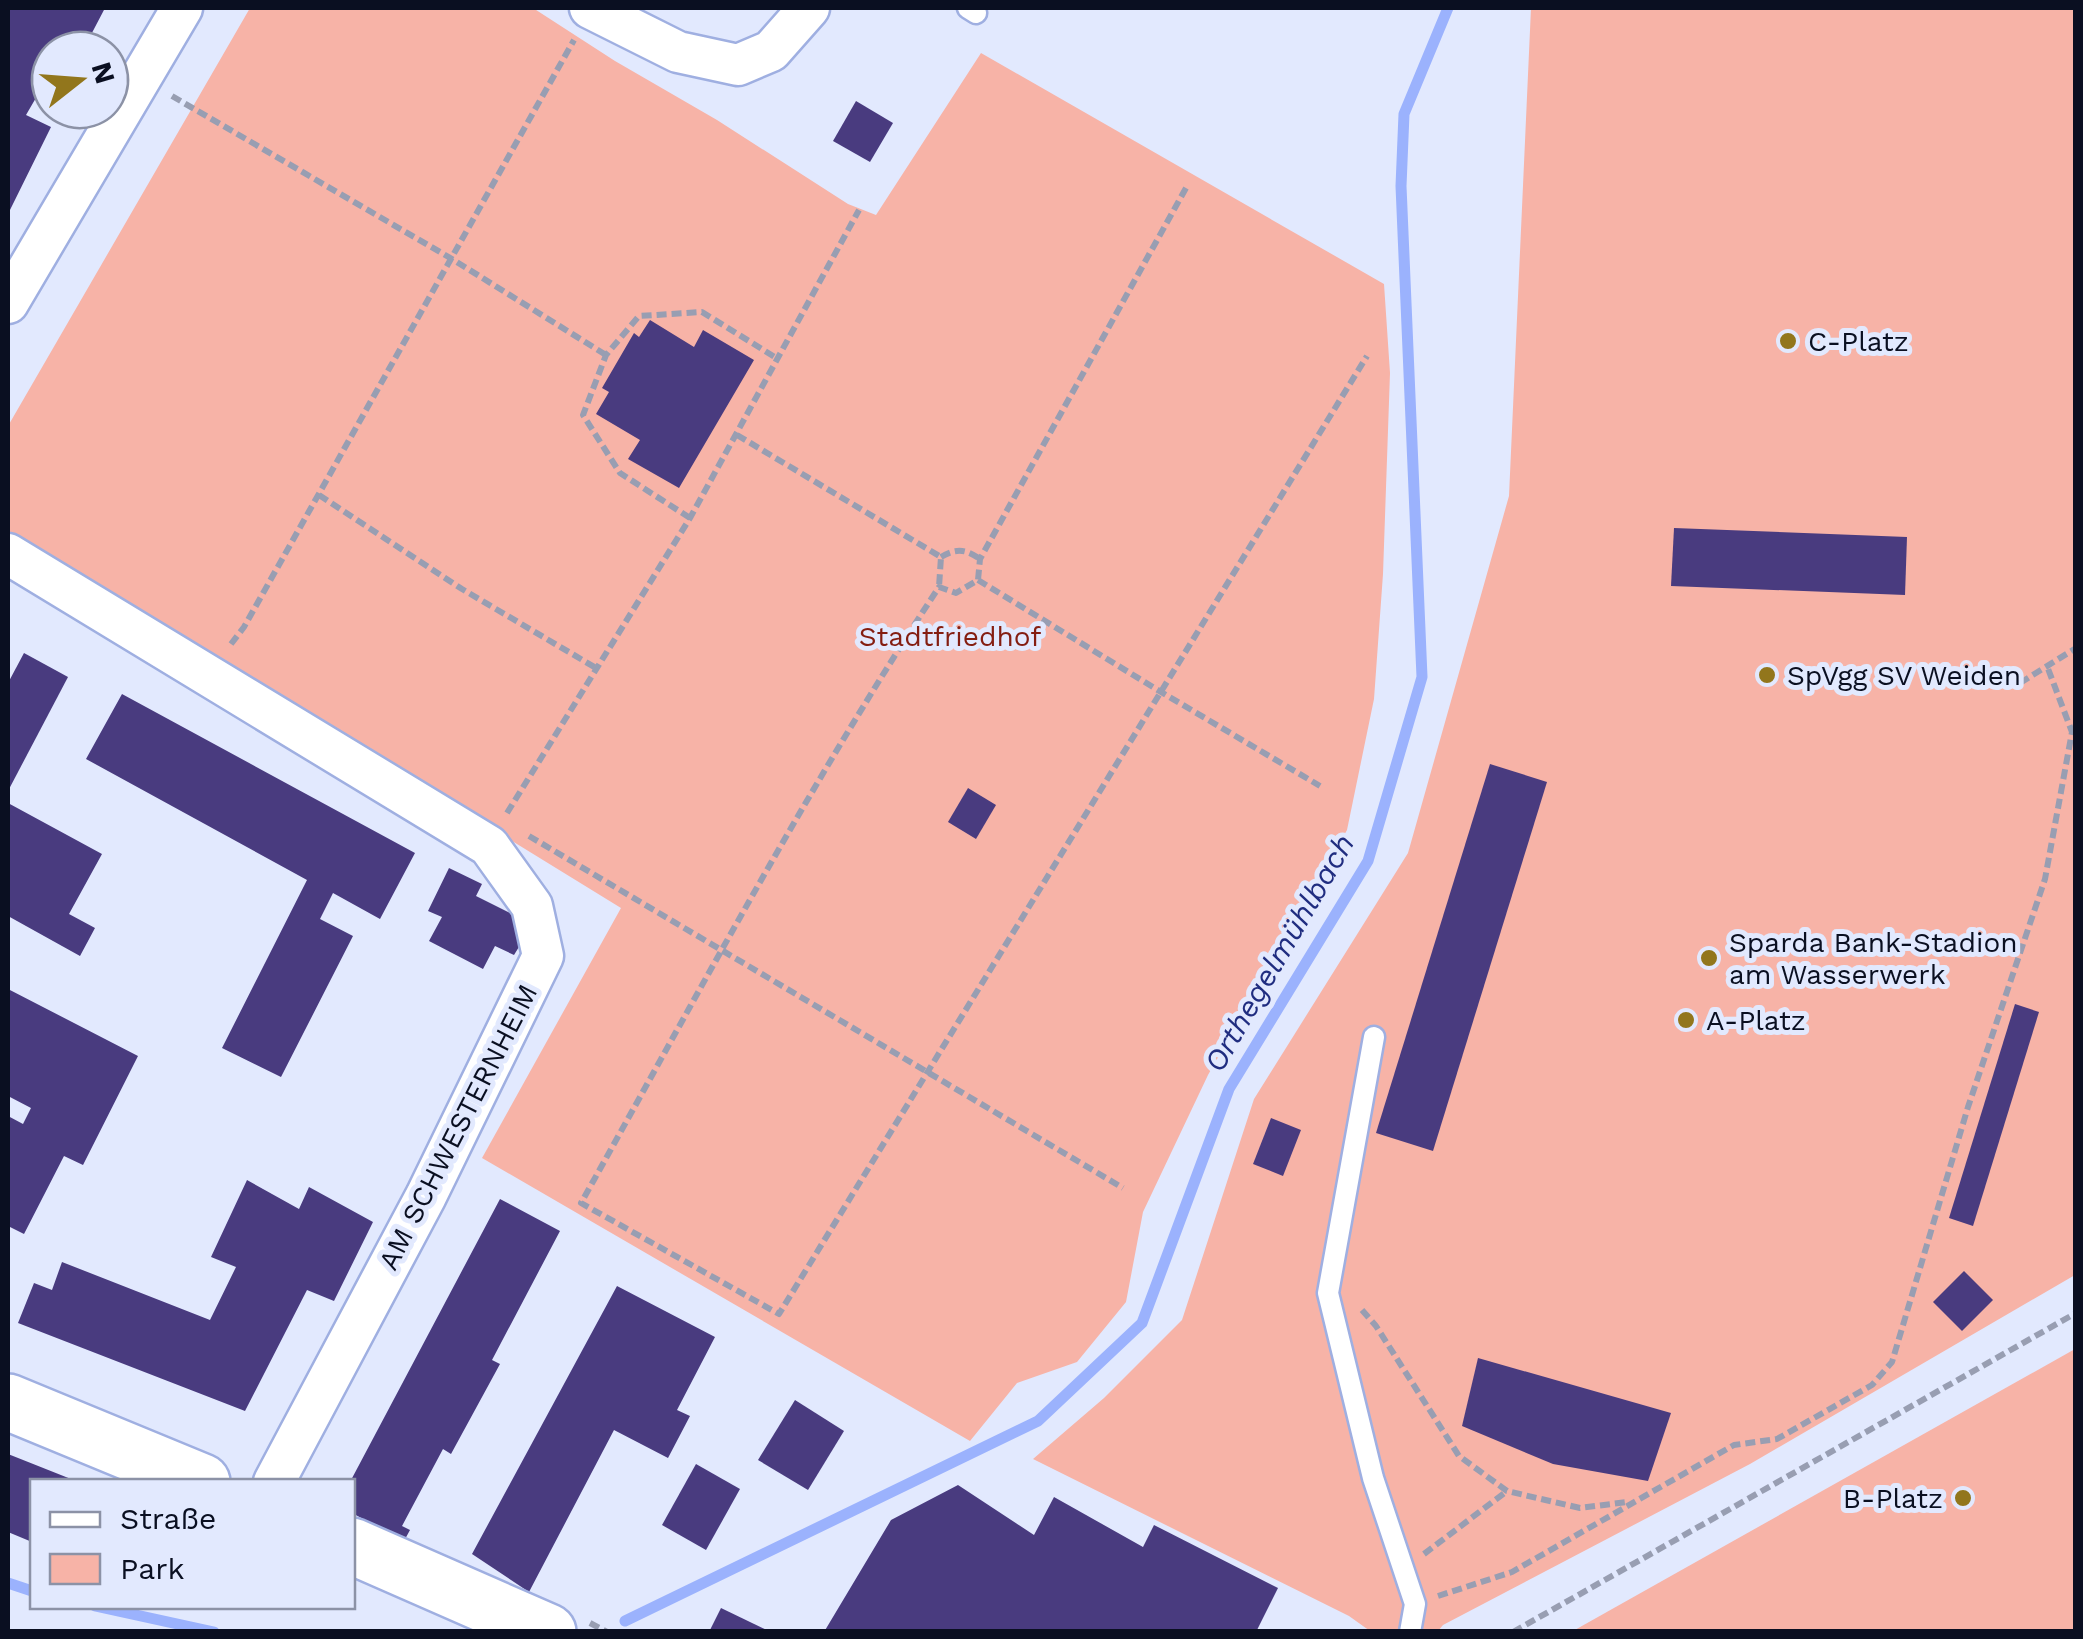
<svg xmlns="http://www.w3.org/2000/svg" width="2083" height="1639" font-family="'Work Sans',sans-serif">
  <rect width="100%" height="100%" fill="#e2e9fe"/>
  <g fill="#f7b3a7">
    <polygon points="250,8 533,8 615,61 717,120 848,204 876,215 981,53 1384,284 1390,373 1383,574 1374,699 1347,830 1208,1075 1143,1212 1126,1302 1077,1362 1017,1383 970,1441 482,1158 621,908 8,531 8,426"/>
    <polygon points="1531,8 2075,8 2075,1275 1750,1464 1443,1625 1438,1631 1370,1631 1349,1616 1033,1459 1104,1398 1182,1320 1254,1099 1408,853 1509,496"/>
    <polygon points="2075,1349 2075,1631 1573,1631"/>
  </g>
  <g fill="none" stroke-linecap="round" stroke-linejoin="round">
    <g stroke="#9bb2fd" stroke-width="11">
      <polyline points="8,1583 32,1591"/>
      <polyline points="95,1606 214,1632"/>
      <polyline points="625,1621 1038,1421 1142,1323 1229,1089 1368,861 1422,677 1401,186 1404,114 1448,8"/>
    </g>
  </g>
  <g fill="#493b7f">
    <polygon points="8,8 105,8 83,50 50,50 50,88 44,84 26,115 51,127 8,214"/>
    <polygon points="856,101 893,123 870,162 833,141"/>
    <polygon points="650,320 694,347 703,330 754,360 679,488 628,459 640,440 596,414 609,392 602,388 634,333 639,337"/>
    <polygon points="1674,528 1907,537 1905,595 1671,586"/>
    <polygon points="24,653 68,677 8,791 8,683"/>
    <polygon points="122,694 415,853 380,919 333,893 320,919 353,936 281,1077 222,1048 307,880 86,759"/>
    <polygon points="1490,764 1547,782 1433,1151 1376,1133"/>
    <polygon points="968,788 996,805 976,839 948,822"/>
    <polygon points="8,803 102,854 69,914 95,928 80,956 8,916"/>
    <polygon points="449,868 482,884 476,896 520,918 525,937 514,955 495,946 483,969 429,941 442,917 428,911"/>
    <polygon points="8,989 138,1056 83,1165 64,1156 24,1234 8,1226 8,1116 23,1124 31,1108 8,1096"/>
    <polygon points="2015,1004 2039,1012 1973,1226 1949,1218"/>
    <polygon points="1271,1118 1301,1130 1283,1176 1253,1164"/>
    <polygon points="247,1180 299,1209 309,1187 373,1222 334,1301 307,1290 245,1411 18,1323 34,1283 52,1290 62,1262 210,1320 236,1267 211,1257"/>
    <polygon points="500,1199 560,1231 492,1360 500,1364 451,1454 443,1449 402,1526 410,1530 404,1541 352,1513 352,1482 350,1482"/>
    <polygon points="1964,1271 1993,1300 1962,1331 1933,1302"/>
    <polygon points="617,1286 715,1337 677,1410 690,1416 668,1458 614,1430 529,1592 472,1554"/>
    <polygon points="1478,1358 1671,1413 1648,1481 1553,1464 1462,1426"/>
    <polygon points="795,1400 844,1431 808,1490 758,1460"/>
    <polygon points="8,1454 76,1481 32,1482 32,1542 8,1532"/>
    <polygon points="696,1464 740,1489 706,1550 662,1525"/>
    <polygon points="958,1485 1034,1535 1054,1497 1143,1547 1154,1525 1278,1588 1256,1632 824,1632 891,1520"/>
    <polygon points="721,1608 771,1632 709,1632"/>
  </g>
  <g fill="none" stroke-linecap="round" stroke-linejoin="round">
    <g stroke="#9fafe1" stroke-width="25">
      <g id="lane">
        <polyline points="968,8 976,13"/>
        <polyline points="1374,1037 1328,1293 1373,1478 1415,1604 1410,1632"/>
      </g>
    </g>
    <g stroke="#9fafe1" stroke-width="45">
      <g id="street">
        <polyline points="590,8 678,52 738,65 771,51 809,8"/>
        <polyline points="8,303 182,8"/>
        <polyline points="8,554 489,846 532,906 543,956 426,1196 274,1482"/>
      </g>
    </g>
    <g stroke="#9fafe1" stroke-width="60">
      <g id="secondary">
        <polyline points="8,1402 202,1482"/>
        <polyline points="352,1546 548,1632"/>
      </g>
    </g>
    <g stroke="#989eb2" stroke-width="6" stroke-dasharray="10 5" stroke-linecap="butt">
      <polyline points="172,96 452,259 606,355"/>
      <path d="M 1186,188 L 980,559 L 978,580 L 956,593 L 939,587 C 808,786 697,996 581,1203 L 779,1314 L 1367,356"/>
      <polyline points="737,435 941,557 939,587"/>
      <polyline points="319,495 462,589 596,668"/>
      <polyline points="690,518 620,473 583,415 606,355 639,316 702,312 778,359"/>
      <path d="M 941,557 C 956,548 966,549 980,559"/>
      <polyline points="978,580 1161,692 1320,786"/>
      <polyline points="231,644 244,627 574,40"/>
      <polyline points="2020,683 2076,648"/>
      <polyline points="507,813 690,518 859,210"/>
      <polyline points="529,836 1123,1188"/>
      <polyline points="1362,1310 1376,1326 1459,1456 1507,1491 1580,1508 1627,1502"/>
      <polyline points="1424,1554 1507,1491"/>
      <polyline points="1438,1596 1512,1572 1734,1445 1777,1439 1872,1385 1892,1362 1968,1107 2045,879 2072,732 2047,666"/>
      <polyline points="590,1623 607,1632"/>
      <polyline points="1513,1632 2076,1313"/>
    </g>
    <use href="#lane" stroke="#fff" stroke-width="20"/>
    <use href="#street" stroke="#fff" stroke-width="40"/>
    <use href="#secondary" stroke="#fff" stroke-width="55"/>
  </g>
  <g fill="#92761c" stroke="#e2e9fe" stroke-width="4">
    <circle cx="1788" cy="341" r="10"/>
    <circle cx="1767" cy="675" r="10"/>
    <circle cx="1709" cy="958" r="10"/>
    <circle cx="1686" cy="1020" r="10"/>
    <circle cx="1963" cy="1498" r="10"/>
  </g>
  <g text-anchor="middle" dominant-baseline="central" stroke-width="10" stroke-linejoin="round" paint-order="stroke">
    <g font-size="28" fill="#0a0f21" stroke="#e2e9fe" text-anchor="start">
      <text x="1808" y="341">C-Platz</text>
      <text x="1787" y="675">SpVgg SV Weiden</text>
      <text x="1729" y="942">Sparda Bank-Stadion<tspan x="1729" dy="32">am Wasserwerk</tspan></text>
      <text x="1706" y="1020">A-Platz</text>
      <text x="1943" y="1498" text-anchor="end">B-Platz</text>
    </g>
    <g font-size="28" fill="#841d11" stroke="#e2e9fe">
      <text x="950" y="636">Stadtfriedhof</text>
    </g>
    <g font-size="28" fill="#0a0f21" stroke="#e2e9fe">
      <text transform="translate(458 1127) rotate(-63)">AM SCHWESTERNHEIM</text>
    </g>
    <g font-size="30" font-style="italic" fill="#202d80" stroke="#e2e9fe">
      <text transform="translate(1279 953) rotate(-60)">Orthegelmühlbach</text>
    </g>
  </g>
  <rect width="2083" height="1639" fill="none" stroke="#0a0f21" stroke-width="20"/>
  <rect x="30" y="1479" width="325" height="130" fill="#e2e9fe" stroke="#8c92a6" stroke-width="2.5"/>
  <rect x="50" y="1512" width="50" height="15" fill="#ffffff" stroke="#8c92a6" stroke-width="2.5"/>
  <text x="120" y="1529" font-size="30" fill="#0a0f21">Straße</text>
  <rect x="50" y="1554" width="50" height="30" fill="#f7b3a7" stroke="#8c92a6" stroke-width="2.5"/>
  <text x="120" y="1579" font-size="30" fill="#0a0f21">Park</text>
  <g transform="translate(80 80) rotate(73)"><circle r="48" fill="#e2e9fe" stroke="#8c92a6" stroke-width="2.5"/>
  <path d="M0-8L18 38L0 25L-18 38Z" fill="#92761c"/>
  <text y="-15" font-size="28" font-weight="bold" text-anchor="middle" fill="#0a0f21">N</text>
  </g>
</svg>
